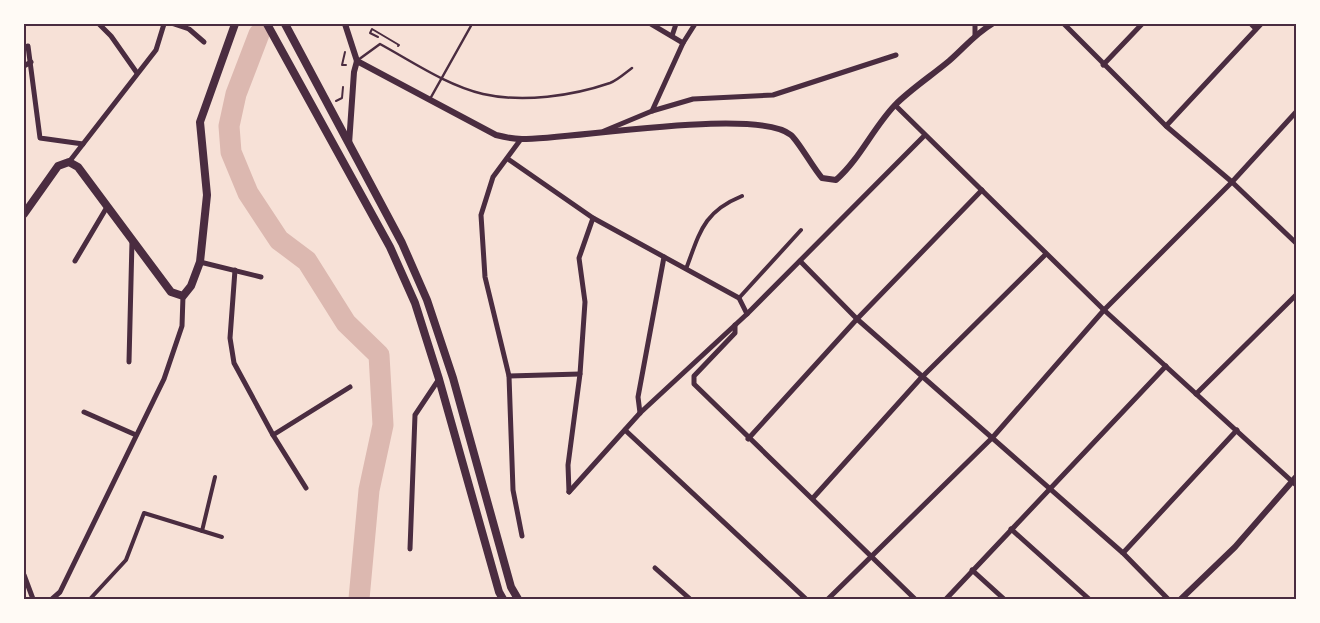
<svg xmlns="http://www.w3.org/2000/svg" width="1320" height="623" font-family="Manrope,sans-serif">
  <rect width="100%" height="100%" fill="#f7e1d7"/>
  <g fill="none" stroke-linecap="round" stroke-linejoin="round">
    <polyline stroke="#dcb8b0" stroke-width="21" points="259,34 236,94 229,126 231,152 248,193 279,240 307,261 346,323 379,355 383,425 369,490 359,599"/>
    <g stroke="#4a2c40" stroke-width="2">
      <polyline points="378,37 370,33 372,29 399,45 398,46"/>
      <polyline points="345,52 342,65 346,65"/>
      <polyline points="336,101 342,98 343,87"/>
    </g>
    <g stroke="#4a2c40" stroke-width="2.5">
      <path d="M 358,60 L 380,44 C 413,62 446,85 483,94 C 523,103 572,96 610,83 C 618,80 625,73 632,68"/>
      <polyline points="430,99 472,24"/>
    </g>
    <g stroke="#4a2c40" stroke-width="4">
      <path d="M 686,269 C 700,232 703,212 742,196"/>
      <polyline points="739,298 801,230"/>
      <polyline points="202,531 215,477"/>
      <polyline points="90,599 126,560 144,513 222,537"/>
    </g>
    <g stroke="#4a2c40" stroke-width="5">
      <polyline points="99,24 111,36 137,73"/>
      <polyline points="174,24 189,29 204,42"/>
      <polyline points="651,24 683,43"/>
      <polyline points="1064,24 1166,126 1232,182 1296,243"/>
      <polyline points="1251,24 1256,29"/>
      <polyline points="975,35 975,24"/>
      <polyline points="672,36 676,24"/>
      <polyline points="28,46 40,138 83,144"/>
      <polyline points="1103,65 1142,24"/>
      <polyline points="24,66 31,62"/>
      <polyline points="895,105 1104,310 1296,485"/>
      <polyline points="652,111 683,43 695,24"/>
      <polyline points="1166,126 1261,24"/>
      <polyline points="604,131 652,111 693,99 773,95 896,55"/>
      <polyline points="521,139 493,177 481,215 485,277 509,376 513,490 522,536"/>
      <polyline points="508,159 593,218 739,298 747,314"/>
      <polyline points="69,162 156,50 164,24"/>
      <polyline points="75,261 107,207"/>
      <polyline points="800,261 857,319 1123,553 1168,599"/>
      <polyline points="200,262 261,277"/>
      <polyline points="235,270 230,338 234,363 273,435 306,488"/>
      <polyline points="735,325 735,333 694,376 694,384 915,599"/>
      <polyline points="129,362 132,241"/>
      <polyline points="509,376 580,374"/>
      <polyline points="1196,394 1296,295"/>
      <polyline points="84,412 136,435"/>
      <polyline points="640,413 638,397 664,257"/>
      <polyline points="625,430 806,599"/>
      <polyline points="273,435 350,387"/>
      <polyline points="748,439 857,319 982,190"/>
      <polyline points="569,492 640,413 747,314 924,136"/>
      <polyline points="569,492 568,465 580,374 585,302 579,258 593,218"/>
      <polyline points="813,498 921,378 1046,254"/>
      <polyline points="1011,529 1089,599"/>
      <polyline points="410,549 415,415 439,379"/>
      <polyline points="1123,553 1237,430"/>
      <polyline points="655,568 690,599"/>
      <polyline points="972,570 1004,599"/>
      <polyline points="24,575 33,599"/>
      <polyline points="52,599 60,592 164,379 182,326 183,296"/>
      <polyline points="828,599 993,437 1104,310 1232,182 1296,112"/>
      <polyline points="946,599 1166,366"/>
    </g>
    <g stroke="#4a2c40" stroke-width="6">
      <polyline points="345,24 357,61"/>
      <path d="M 357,61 L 496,135 C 504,137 514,139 522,139 C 573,139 757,107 791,135 C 799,142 813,168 822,178 L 836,180 C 860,159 873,128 895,105 C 911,89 931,76 949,61 C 964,48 975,34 992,24"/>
      <polyline points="349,144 354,72 357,61"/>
      <polyline points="1181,599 1235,547 1296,477"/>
    </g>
    <g stroke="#4a2c40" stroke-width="8">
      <polyline points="267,24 390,247 415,303 439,379 499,592 503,599"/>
      <polyline points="285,24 402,243 427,300 453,378 511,587 518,599"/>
      <polyline points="24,214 58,166 69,162 78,167 171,292 183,296 191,286 200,262 207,195 200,122 235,24"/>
    </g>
  </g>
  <rect width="1320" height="623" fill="none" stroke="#fffaf5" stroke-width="50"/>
  <rect x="25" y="25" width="1270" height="573" fill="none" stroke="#4a2c40" stroke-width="2"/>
</svg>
